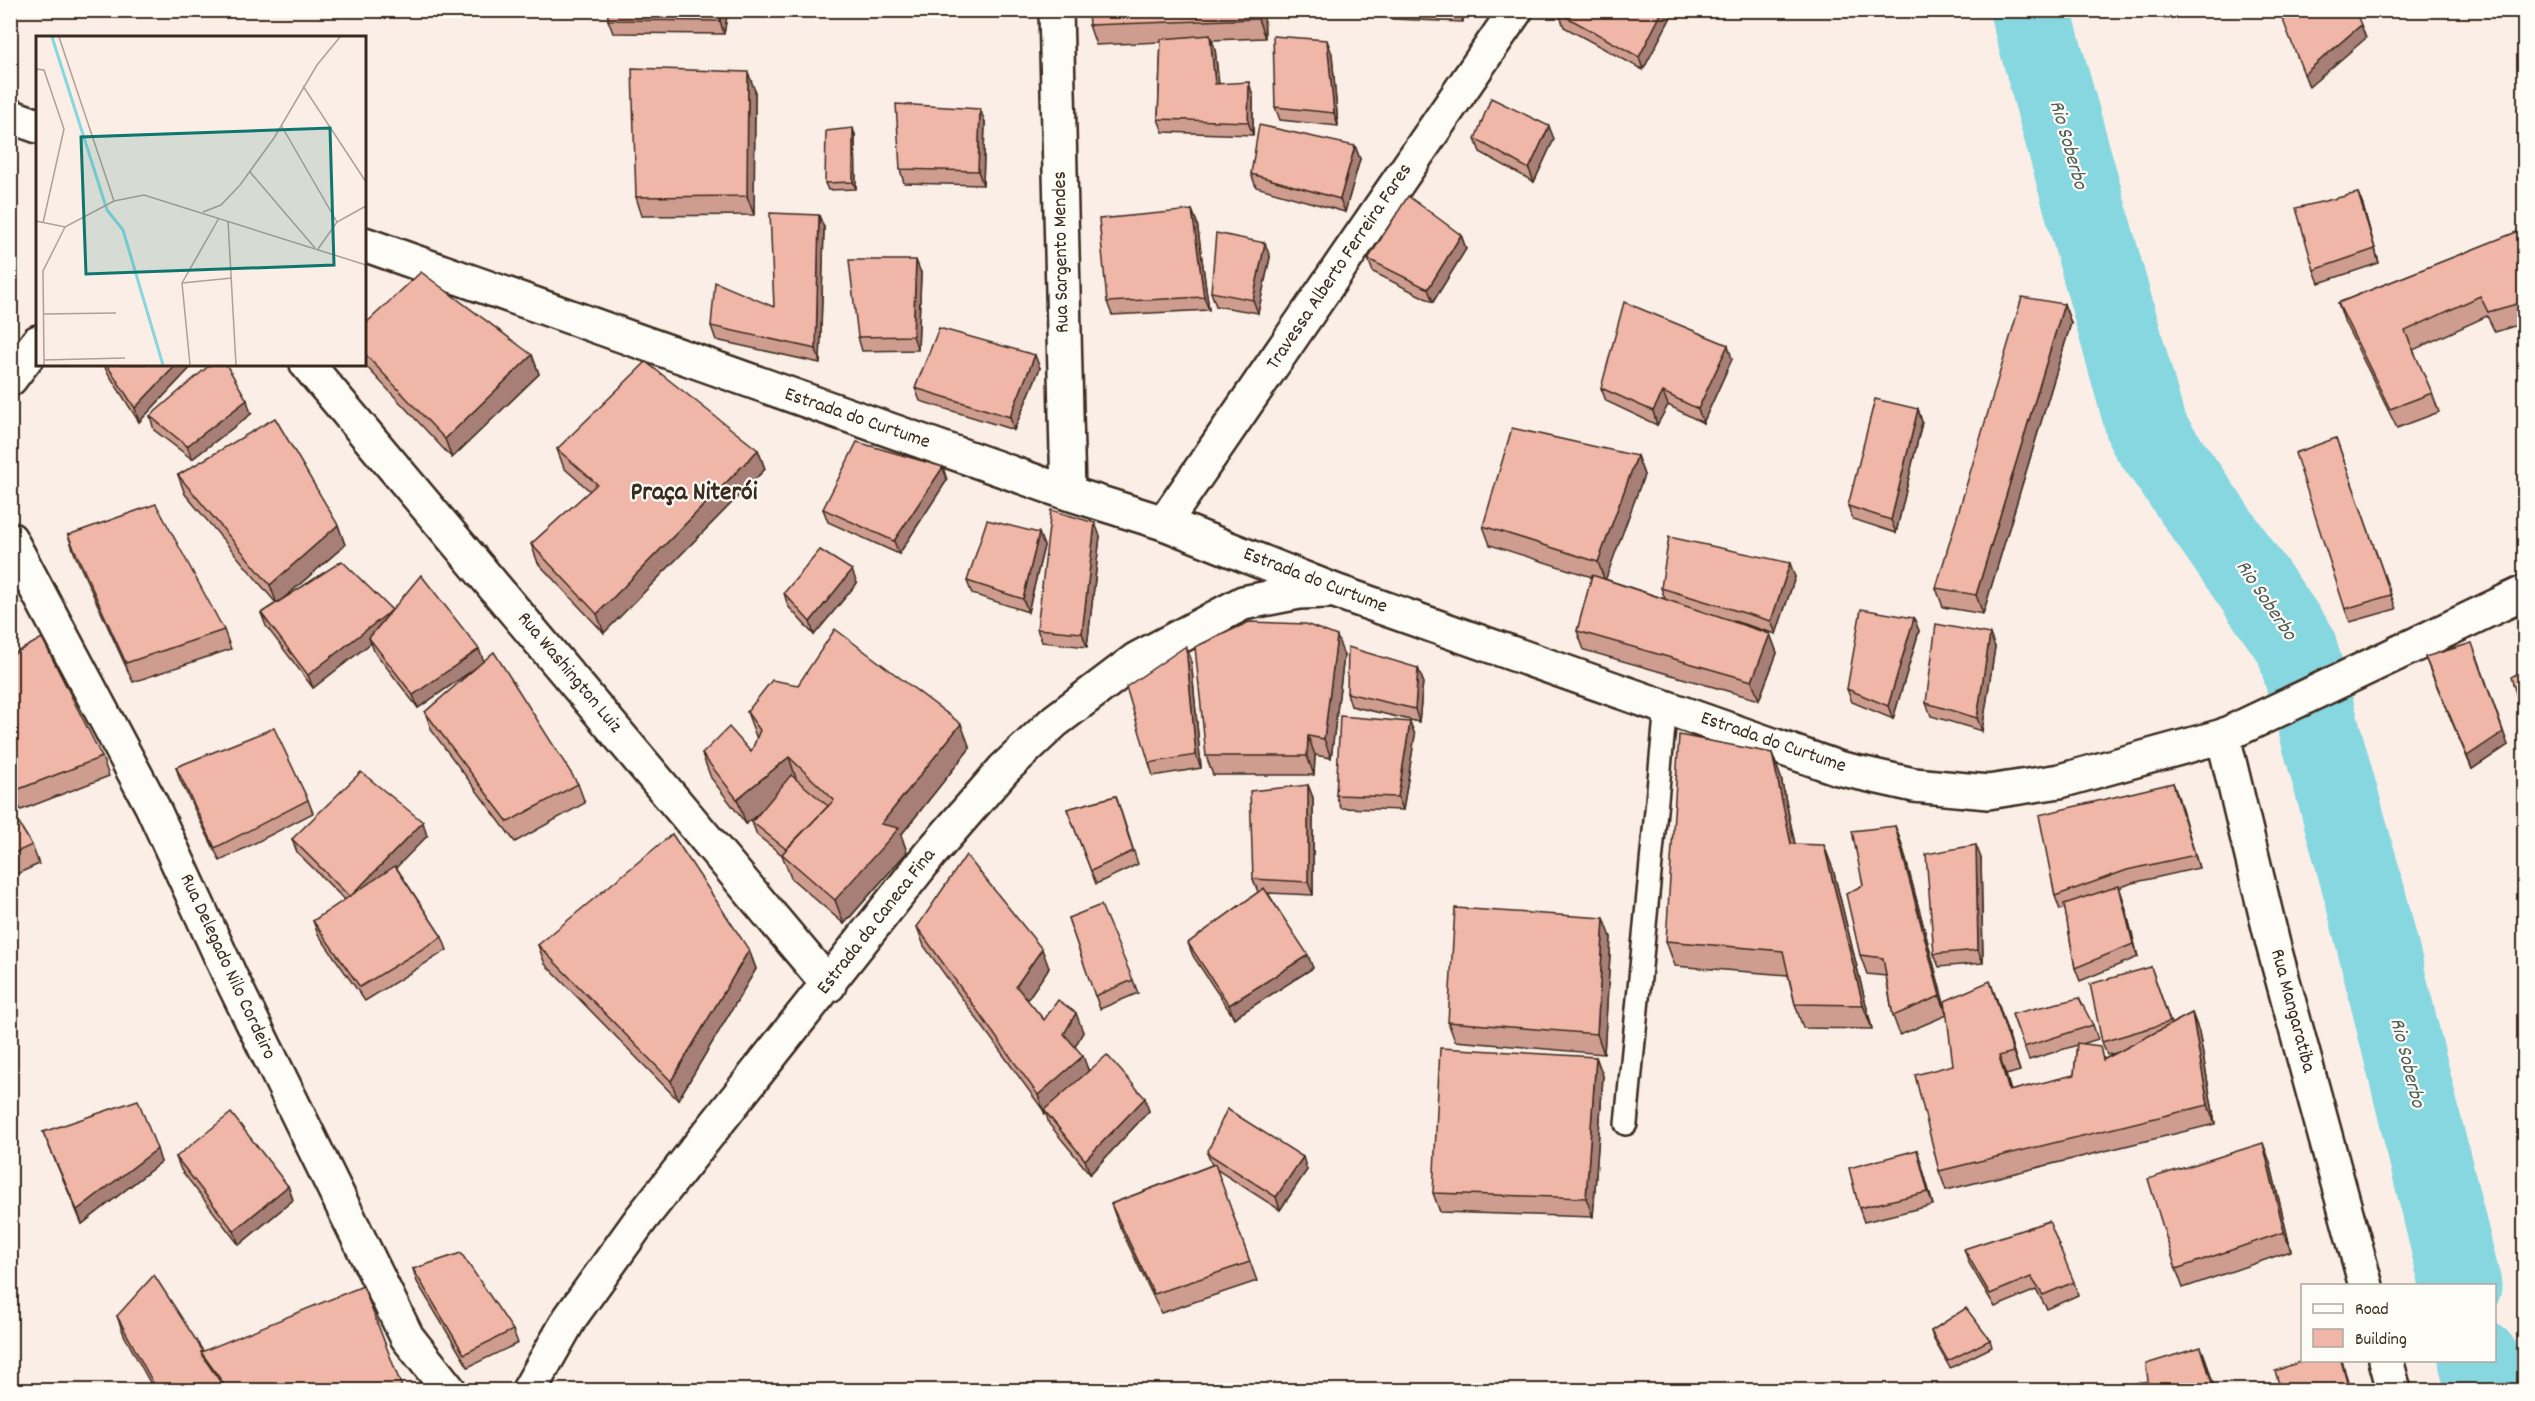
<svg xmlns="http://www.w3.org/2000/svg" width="2535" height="1401" font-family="Dekko,sans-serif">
  <rect width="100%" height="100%" fill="#faeee7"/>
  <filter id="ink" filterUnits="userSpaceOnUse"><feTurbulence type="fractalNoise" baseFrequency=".0167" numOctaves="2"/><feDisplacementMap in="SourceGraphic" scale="12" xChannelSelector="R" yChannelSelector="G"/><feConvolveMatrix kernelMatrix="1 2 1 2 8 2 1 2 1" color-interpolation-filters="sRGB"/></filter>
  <g filter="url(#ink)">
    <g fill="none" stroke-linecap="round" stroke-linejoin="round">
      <g stroke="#86d7e0" stroke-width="81">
        <polyline points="2030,10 2147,431 2296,645 2365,895 2461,1286"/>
        <polyline points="2479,1360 2487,1390"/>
      </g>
      <g stroke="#3b2a1e" stroke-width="26">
        <polyline id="lane" points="1626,1124 1666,706"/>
      </g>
      <g stroke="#3b2a1e" stroke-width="38">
        <g id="street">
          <polyline points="1056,10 1068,493"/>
          <polyline points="307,364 829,985"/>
          <polyline points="10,379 38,342"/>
          <polyline points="1164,523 1516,10"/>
          <polyline points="10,539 152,806 230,976 407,1337 449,1390"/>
          <polyline points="2223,736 2273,944 2366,1286"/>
          <polyline points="2386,1360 2394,1390"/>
        </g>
      </g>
      <g stroke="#3b2a1e" stroke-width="38">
        <g id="secondary">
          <polyline points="10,116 38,126"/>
          <polyline points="364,244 1068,493 1164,523 1335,591 1838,768 1914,785 1988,792 2060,781 2223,736 2524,593"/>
          <polyline points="529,1390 570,1318 641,1219 930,854 1004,769 1055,721 1137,659 1243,603 1299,592 1328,591"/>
        </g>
      </g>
      <use href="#lane" stroke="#fdfcf7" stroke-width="21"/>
      <use href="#street" stroke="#fdfcf7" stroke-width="33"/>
      <use href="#secondary" stroke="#fdfcf7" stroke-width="33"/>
    </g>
    <g fill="#ce9d90" stroke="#3b2a1e" stroke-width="1.5">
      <polygon points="608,10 728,10 724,34 613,33 608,20"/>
      <polygon points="1264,10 1265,38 1212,40 1215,49 1219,84 1253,96 1253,135 1163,132 1158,119 1161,42 1096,45 1089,25"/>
      <polygon points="1389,10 1464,10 1463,22 1392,19"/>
      <polygon points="1559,13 1673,13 1643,70 1564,27"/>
      <polygon points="1332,54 1338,126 1280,120 1275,107"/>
      <polygon points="755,91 754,215 642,216 636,197"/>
      <polygon points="985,122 983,185 904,183 900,169"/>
      <polygon points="855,135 856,189 828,190 825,183"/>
      <polygon points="1475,139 1554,139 1534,182 1480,152"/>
      <polygon points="1355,146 1360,159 1345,212 1256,187 1251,174"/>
      <polygon points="2358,193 2363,206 2379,263 2319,283 2314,270"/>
      <polygon points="1192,210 1197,223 1209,310 1112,315 1107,302"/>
      <polygon points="824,228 820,363 716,340 711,326 774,307"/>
      <polygon points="2524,229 2524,323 2495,332 2487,316 2413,350 2432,393 2439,412 2397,428 2345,323 2338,303"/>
      <polygon points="1461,235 1466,249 1433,302 1373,272 1368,259"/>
      <polygon points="1270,257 1258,313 1216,306 1211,292"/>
      <polygon points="921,273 918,350 862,351 858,337"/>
      <polygon points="2064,304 2071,323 1983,614 1943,607 1936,588"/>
      <polygon points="364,325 532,355 539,374 452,458 364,364"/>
      <polygon points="1732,359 1703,423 1668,405 1657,425 1606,401 1601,388"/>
      <polygon points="104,364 194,364 139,422 106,370"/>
      <polygon points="1040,368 1014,430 920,401 915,388"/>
      <polygon points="1918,409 1922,422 1896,533 1853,519 1848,506"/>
      <polygon points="251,414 192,459 154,430 150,416"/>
      <polygon points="2336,438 2396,609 2350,622 2345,609"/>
      <polygon points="557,449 758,450 765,469 604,633 538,563 531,544 590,491 564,468"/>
      <polygon points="1637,456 1644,475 1605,579 1665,599 1661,588 1795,577 1776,634 1724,618 1770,634 1777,653 1759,700 1584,650 1577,631 1592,577 1490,545 1483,526"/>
      <polygon points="178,475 338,525 345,545 284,598 392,610 484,661 578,784 585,803 515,842 432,731 425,712 476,668 418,708 374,651 371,643 313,688 266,626 261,613 276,603 185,494"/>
      <polygon points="947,480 899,554 828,522 823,509"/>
      <polygon points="1039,533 1044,546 1028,612 972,594 967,581"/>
      <polygon points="68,535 224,630 231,649 133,682 75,555"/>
      <polygon points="1100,536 1087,647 1042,642 1037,629"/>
      <polygon points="857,583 814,635 788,606 784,593"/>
      <polygon points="1914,618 1919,631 1893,719 1852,702 1847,689"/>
      <polygon points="10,646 14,654 102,757 109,776 21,810 10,793"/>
      <polygon points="1995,647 1982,731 1931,716 1926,703"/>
      <polygon points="1344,656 1331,758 1315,755 1314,775 1213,775 1206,756"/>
      <polygon points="2425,657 2508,745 2472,769 2430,670"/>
      <polygon points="1191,659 1201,768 1153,776 1149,763"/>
      <polygon points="1418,668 1423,681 1419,722 1351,706 1347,693"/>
      <polygon points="747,712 970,748 901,835 907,852 844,924 791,878 782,855 757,835 752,822 761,812 746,824 711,778 702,754 751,752 757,739"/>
      <polygon points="1410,722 1415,735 1403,810 1341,808 1336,795"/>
      <polygon points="1772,753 1781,778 1795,844 1833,869 1872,1029 1803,1028 1795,1004 1788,975 1675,966 1666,941"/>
      <polygon points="176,767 308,800 313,813 220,861 180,780"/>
      <polygon points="2173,783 2199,868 2132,883 2119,888 2123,899 2138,957 2080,981 2075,968 2065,908 2060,910 2055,896"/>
      <polygon points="1308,785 1313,798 1313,895 1268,893 1313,968 1234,1018 1193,956 1188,943 1258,892 1253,879"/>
      <polygon points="1116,796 1138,864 1096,884 1067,809"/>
      <polygon points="10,809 32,845 39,864 10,877"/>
      <polygon points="1895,826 1902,845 1947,1015 1900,1035 1893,1016 1886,976 1867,974 1860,955 1863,885"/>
      <polygon points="427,836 396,867 442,937 447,950 365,1001 318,934 313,921 345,900 297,852 292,839"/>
      <polygon points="1981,858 1983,963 1939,967 1934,954"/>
      <polygon points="1068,918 1133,980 1138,993 1100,1009"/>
      <polygon points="917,927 1049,968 1027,1000 1044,1020 1083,1032 1075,1047 1089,1071 1149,1111 1090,1174 1049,1124 1046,1114 924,946"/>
      <polygon points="1611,937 1604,1054 1455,1041 1448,1022"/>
      <polygon points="538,945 749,950 756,969 678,1100 545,964"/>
      <polygon points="2151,967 2171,1024 2192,1013 2199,1032 2215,1124 1946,1190 1939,1171 1953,1065 1997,1000 2020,1071 2006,1075 2011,1091 2074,1075 2077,1045 2029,1060 2012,1014 2093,1025 2098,1039 2082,1044 2105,1059 2116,1053 2107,1055 2102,1042"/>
      <polygon points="1596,1057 1603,1076 1593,1217 1440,1212 1433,1193"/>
      <polygon points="43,1132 161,1162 82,1224"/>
      <polygon points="1917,1150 1921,1163 1933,1205 1864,1222 1859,1208"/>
      <polygon points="1207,1153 1307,1170 1280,1210 1216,1169 1257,1281 1161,1313 1118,1223 1111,1204 1212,1165"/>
      <polygon points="176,1157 288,1186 293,1200 239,1245 181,1170"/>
      <polygon points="2270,1162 2291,1251 2183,1288 2176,1269"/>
      <polygon points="1964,1249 2074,1282 2078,1295 2047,1309 2036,1290 1995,1307 1969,1263"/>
      <polygon points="413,1269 513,1330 518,1343 468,1367 417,1282"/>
      <polygon points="117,1316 203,1351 403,1390 154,1390 124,1335"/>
      <polygon points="1931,1331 1990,1340 1992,1347 1950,1368 1933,1338"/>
    </g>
    <g fill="#a87f76" stroke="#3b2a1e" stroke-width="1.5">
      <polygon points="721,10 728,10 724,34 720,21"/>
      <polygon points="1258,10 1264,10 1265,38 1258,19"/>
      <polygon points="1459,10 1464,10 1463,22"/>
      <polygon points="1663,10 1672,10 1673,13 1643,70 1639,57"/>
      <polygon points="2361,25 2366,38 2309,87 2304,74"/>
      <polygon points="1210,35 1215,49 1220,97 1215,84"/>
      <polygon points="1327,40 1332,54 1338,126 1334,113"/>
      <polygon points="748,72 755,91 754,215 747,196"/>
      <polygon points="1249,82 1253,96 1253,135 1248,122"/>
      <polygon points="980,109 985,122 983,185 978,171"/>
      <polygon points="1549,126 1554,139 1534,182 1529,169"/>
      <polygon points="853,128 855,135 856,189 853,182"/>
      <polygon points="1355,146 1360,159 1345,212 1340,199"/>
      <polygon points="2358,193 2363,206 2379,263 2375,249"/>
      <polygon points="1192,210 1197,223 1209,310 1204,297"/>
      <polygon points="819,215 824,228 820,363 816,349"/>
      <polygon points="1461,235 1466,249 1433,302 1428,289"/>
      <polygon points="1265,243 1270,257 1258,313 1253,300"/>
      <polygon points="916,260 921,273 918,350 913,336"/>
      <polygon points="2064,304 2071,323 1983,614 1976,595"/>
      <polygon points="1728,345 1732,359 1703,423 1698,409"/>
      <polygon points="532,355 539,374 452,458 445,439"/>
      <polygon points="1035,355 1040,368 1014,430 1010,417"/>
      <polygon points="177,364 194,364 139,422 135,408"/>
      <polygon points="1663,392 1668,405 1657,425 1653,411"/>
      <polygon points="247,400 251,414 192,459 187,446"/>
      <polygon points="1918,409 1922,422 1896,533 1891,520"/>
      <polygon points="758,450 765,469 604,633 597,614"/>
      <polygon points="1637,456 1644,475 1605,581 1598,562"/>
      <polygon points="943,467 947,480 899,554 894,541"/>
      <polygon points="1095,523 1100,536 1087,647 1082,633"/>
      <polygon points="338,525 345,545 277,604 270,585"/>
      <polygon points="1039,533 1044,546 1028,612 1023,599"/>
      <polygon points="1790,563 1795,577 1776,634 1771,621"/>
      <polygon points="852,570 857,583 814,635 810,622"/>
      <polygon points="392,610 369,638 371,643 313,688 308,675"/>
      <polygon points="1914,618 1919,631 1893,719 1888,706"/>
      <polygon points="1770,634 1777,653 1759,700 1752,681"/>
      <polygon points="1990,634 1995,647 1982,731 1977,718"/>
      <polygon points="1337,636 1344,656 1331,758 1324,739"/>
      <polygon points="1186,646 1191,659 1201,768 1196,755"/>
      <polygon points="479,649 484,662 418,708 413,695"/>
      <polygon points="2477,656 2508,745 2472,769 2467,756"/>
      <polygon points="1418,668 1423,681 1419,722 1415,709"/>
      <polygon points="1410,722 1415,735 1403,810 1398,797"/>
      <polygon points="961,724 970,748 901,835 907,852 844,924 835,900 881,824"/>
      <polygon points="1308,736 1315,755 1314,775 1307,756"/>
      <polygon points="1772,753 1781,778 1800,869 1791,844"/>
      <polygon points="789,757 797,781 746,824 737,799"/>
      <polygon points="2173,783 2178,796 2199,868 2195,855"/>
      <polygon points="1308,785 1313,798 1313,895 1308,882"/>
      <polygon points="423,822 427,836 355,910 350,897"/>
      <polygon points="1895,826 1902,845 1947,1015 1940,996"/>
      <polygon points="1824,845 1833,869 1872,1029 1863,1005"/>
      <polygon points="1976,845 1981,858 1983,963 1978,950"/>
      <polygon points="2119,886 2123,899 2138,957 2133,944"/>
      <polygon points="1604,918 1611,937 1604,1054 1597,1034"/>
      <polygon points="1042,949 1049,968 1023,1006 1016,986"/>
      <polygon points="749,950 756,969 678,1100 671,1081"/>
      <polygon points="1308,955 1313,968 1234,1018 1229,1005"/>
      <polygon points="1990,981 1997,1000 2020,1071 2013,1052"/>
      <polygon points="1076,1013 1083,1032 1071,1054 1064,1034"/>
      <polygon points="2192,1013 2199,1032 2215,1124 2208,1105"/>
      <polygon points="1083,1056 1090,1075 1044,1110 1045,1115 1038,1095"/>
      <polygon points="1999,1056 2006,1075 2016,1110 2009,1091"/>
      <polygon points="1596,1057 1603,1076 1593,1217 1586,1198"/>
      <polygon points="1145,1098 1149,1111 1090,1174 1085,1160"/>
      <polygon points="2263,1143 2270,1162 2291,1251 2284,1232"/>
      <polygon points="157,1149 161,1162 82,1224 77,1210"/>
      <polygon points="1917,1150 1921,1163 1933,1205 1928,1192"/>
      <polygon points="1303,1157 1307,1170 1280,1210 1276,1197"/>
      <polygon points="288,1186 293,1200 239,1245 234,1231"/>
      <polygon points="2201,1347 2206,1360 2215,1390 2214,1390"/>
      <polygon points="2341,1360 2342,1360 2350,1390 2349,1390"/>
    </g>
    <g fill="#f0b6a8" stroke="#3b2a1e" stroke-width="1.5">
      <polygon points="608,10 721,10 720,21 608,20"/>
      <polygon points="1088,10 1258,10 1258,19 1089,25"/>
      <polygon points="1561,10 1663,10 1639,57 1559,13"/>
      <polygon points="2279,10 2355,10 2361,25 2304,74"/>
      <polygon points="1210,35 1215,84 1249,82 1248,122 1158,119 1161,39"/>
      <polygon points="1273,36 1327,40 1334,113 1275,107"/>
      <polygon points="632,68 748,72 747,196 636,197"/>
      <polygon points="1491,98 1549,126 1529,169 1475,139"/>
      <polygon points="896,104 980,109 978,171 900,169"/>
      <polygon points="1259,125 1355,146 1340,199 1251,174"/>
      <polygon points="853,128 853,182 825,183 826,131"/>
      <polygon points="2358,193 2375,249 2314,270 2296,208"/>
      <polygon points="1408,196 1461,235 1428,289 1368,259"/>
      <polygon points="1192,210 1204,297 1107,302 1099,219"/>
      <polygon points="770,213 819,215 816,349 711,326 715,282 774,307"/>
      <polygon points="2524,229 2524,302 2488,312 2480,296 2405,331 2432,393 2390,409 2338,303"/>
      <polygon points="1216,233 1265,243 1253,300 1211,292"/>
      <polygon points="849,260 916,260 913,336 858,337"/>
      <polygon points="421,272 532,355 445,439 364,353 364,325"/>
      <polygon points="2022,297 2064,304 1976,595 1936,588"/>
      <polygon points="1624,302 1728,345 1698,409 1663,392 1653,411 1601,388"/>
      <polygon points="939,328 1035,355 1010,417 915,388"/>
      <polygon points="646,362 758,450 597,614 531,544 597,484 557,449"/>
      <polygon points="106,364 177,364 135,408"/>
      <polygon points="211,364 226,364 247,400 187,446 150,416"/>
      <polygon points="1875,399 1918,409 1891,520 1848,506"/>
      <polygon points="275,418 338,525 270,585 178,475"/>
      <polygon points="1512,428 1637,456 1598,562 1483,526"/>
      <polygon points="2336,438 2391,595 2345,609 2295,453"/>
      <polygon points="857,442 943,467 894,541 823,509"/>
      <polygon points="156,504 224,630 126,663 68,535"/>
      <polygon points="1051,510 1095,523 1082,633 1037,629"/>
      <polygon points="987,520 1039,533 1023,599 967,581"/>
      <polygon points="1669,537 1790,563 1771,621 1661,588"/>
      <polygon points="820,550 852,570 810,622 784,593"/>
      <polygon points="342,561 392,610 308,675 261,613"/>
      <polygon points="421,575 479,649 413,695 369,638"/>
      <polygon points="1592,575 1770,634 1752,681 1577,631"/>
      <polygon points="1861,609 1914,618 1888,706 1847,689"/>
      <polygon points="1249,622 1306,624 1337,636 1324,739 1308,736 1307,756 1206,756 1195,647"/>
      <polygon points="1936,624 1990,634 1977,718 1926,703"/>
      <polygon points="835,629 961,724 881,824 899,828 835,900 782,854 834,800 789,757 737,799 702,754 729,727 751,752 760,730 747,712 772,680 798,685"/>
      <polygon points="42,638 102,757 14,791 10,786 10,656"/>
      <polygon points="2472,643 2503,732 2467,756 2425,657"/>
      <polygon points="10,646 14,654 10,656"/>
      <polygon points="1186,646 1196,755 1149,763 1126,687"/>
      <polygon points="1348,647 1418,668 1415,709 1347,693"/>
      <polygon points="494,652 578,784 508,822 425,712"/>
      <polygon points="2524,670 2524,720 2511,677"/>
      <polygon points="1340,716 1410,722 1398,797 1336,795"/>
      <polygon points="274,728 308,800 215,848 176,767"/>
      <polygon points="1679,735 1772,753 1791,844 1824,845 1863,1005 1795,1004 1783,951 1666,941"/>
      <polygon points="361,772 423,822 350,897 292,839"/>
      <polygon points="791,775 828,806 786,849 752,822"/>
      <polygon points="2173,783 2195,855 2127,870 2055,896 2039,815"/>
      <polygon points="1308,785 1308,882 1253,879 1250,791"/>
      <polygon points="1116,796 1133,851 1091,871 1067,809"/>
      <polygon points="10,809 32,845 10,855"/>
      <polygon points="1895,826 1940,996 1893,1016 1883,958 1860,955 1846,894 1863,885 1852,831"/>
      <polygon points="672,834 749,950 671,1081 538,945"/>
      <polygon points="1976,845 1978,950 1934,954 1926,854"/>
      <polygon points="966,855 1042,949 1016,986 1044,1020 1058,1000 1076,1013 1064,1034 1083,1056 1038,1095 917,927"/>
      <polygon points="395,866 442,937 360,987 313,921"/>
      <polygon points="2119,886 2133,944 2075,968 2064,904"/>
      <polygon points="1264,888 1308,955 1229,1005 1188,943"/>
      <polygon points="1101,905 1133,980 1095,996 1068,918"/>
      <polygon points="1455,908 1604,918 1597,1034 1448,1022"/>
      <polygon points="2151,967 2170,1022 2102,1042 2090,984"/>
      <polygon points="1990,981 2013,1052 1999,1056 2009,1091 2074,1075 2077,1043 2100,1046 2103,1060 2192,1013 2208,1105 1939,1171 1915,1075 1953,1065 1945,1001"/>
      <polygon points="2079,998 2093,1025 2024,1047 2012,1014"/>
      <polygon points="1440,1048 1596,1057 1586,1198 1433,1193"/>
      <polygon points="1107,1055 1145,1098 1085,1160 1044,1110"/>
      <polygon points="138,1100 157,1149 77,1210 43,1132"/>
      <polygon points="1227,1109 1303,1157 1276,1197 1207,1153"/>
      <polygon points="231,1113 288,1186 234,1231 176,1157"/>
      <polygon points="2263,1143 2284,1232 2176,1269 2148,1179"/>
      <polygon points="1917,1150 1928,1192 1859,1208 1849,1168"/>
      <polygon points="1215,1164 1250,1262 1154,1294 1111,1204"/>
      <polygon points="2049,1221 2074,1282 2043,1295 2031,1277 1990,1294 1964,1249"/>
      <polygon points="461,1253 513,1330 464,1354 413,1269"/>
      <polygon points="154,1275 203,1351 201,1352 203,1357 226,1390 157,1390 117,1316"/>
      <polygon points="363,1286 403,1390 228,1390 201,1352"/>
      <polygon points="1966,1308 1990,1340 1948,1361 1931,1331"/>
      <polygon points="2201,1347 2214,1390 2106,1390 2107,1388 2148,1381 2146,1364"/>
      <polygon points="2305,1360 2341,1360 2349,1390 2281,1390 2275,1371"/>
    </g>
  </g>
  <g text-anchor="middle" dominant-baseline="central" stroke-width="4.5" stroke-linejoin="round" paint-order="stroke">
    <g font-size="20" fill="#3b2a1e" stroke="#fdfcf7">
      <text transform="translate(1062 252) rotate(-91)">Rua Sargento Mendes</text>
      <text transform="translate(1340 267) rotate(-56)">Travessa Alberto Ferreira Fares</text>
      <text transform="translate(857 419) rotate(19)">Estrada do Curtume</text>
      <text transform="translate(1315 581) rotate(21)">Estrada do Curtume</text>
      <text transform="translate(569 673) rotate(50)">Rua Washington Luiz</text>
      <text transform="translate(1773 743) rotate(19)">Estrada do Curtume</text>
      <text transform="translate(877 922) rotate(-52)">Estrada da Caneca Fina</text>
      <text transform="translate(227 967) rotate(65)">Rua Delegado Nilo Cordeiro</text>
      <text transform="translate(2292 1011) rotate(75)">Rua Mangaratiba</text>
    </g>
    <g font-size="21" font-style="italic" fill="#525e58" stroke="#fdfcf7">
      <text transform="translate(2067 145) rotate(74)">Rio Soberbo</text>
      <text transform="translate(2265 601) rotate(56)">Rio Soberbo</text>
      <text transform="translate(2406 1063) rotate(76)">Rio Soberbo</text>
    </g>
    <g font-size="26" font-weight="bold" fill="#3b2a1e" stroke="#fdfcf7">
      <text x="694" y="493">Praça Niterói</text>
    </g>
  </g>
  <g transform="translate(36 36)">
    <rect width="330" height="330" fill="#faeee7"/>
    <path fill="none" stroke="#86d7e0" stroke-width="3" d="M 16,1 L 71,174 L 87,194 L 127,329"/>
    <path fill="none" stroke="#aea097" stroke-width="1.5" d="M 23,1 L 78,165M 0,33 L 8,34 L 28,93 L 7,187M 267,50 L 330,146M 245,89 L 301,186M 214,136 L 279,212M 167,176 L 185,169 L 204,149 L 238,102 L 281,29 L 304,1M 0,185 L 29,191 L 78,165 L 108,159 L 330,229M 192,185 L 200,329M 282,213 L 301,186 L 330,170M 146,247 L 154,329M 146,247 L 183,182M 146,247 L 196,242M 8,278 L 80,277M 8,324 L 89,322M 8,329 L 7,235 L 29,191"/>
    <path fill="#0f766e" fill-opacity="0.15" stroke="#0f766e" stroke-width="3" d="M 294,92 L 298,229 L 50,238 L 45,101 Z"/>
    <rect width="330" height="330" fill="none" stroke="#3b2a1e" stroke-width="3"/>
  </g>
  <rect width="2535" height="1401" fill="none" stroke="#fdfcf7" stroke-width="36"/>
  <rect x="18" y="18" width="2499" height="1365" fill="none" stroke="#3b2a1e" stroke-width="2" filter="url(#ink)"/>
  <rect x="2301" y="1284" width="195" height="78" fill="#fdfcf7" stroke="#afa8a0" stroke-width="1.5"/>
  <rect x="2313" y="1304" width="30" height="9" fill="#fdfcf7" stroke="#afa8a0" stroke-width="1.5"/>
  <text x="2355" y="1314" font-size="18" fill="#3b2a1e">Road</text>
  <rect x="2313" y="1329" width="30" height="18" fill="#f0b6a8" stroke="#afa8a0" stroke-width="1.5"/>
  <text x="2355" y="1344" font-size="18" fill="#3b2a1e">Building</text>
</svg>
